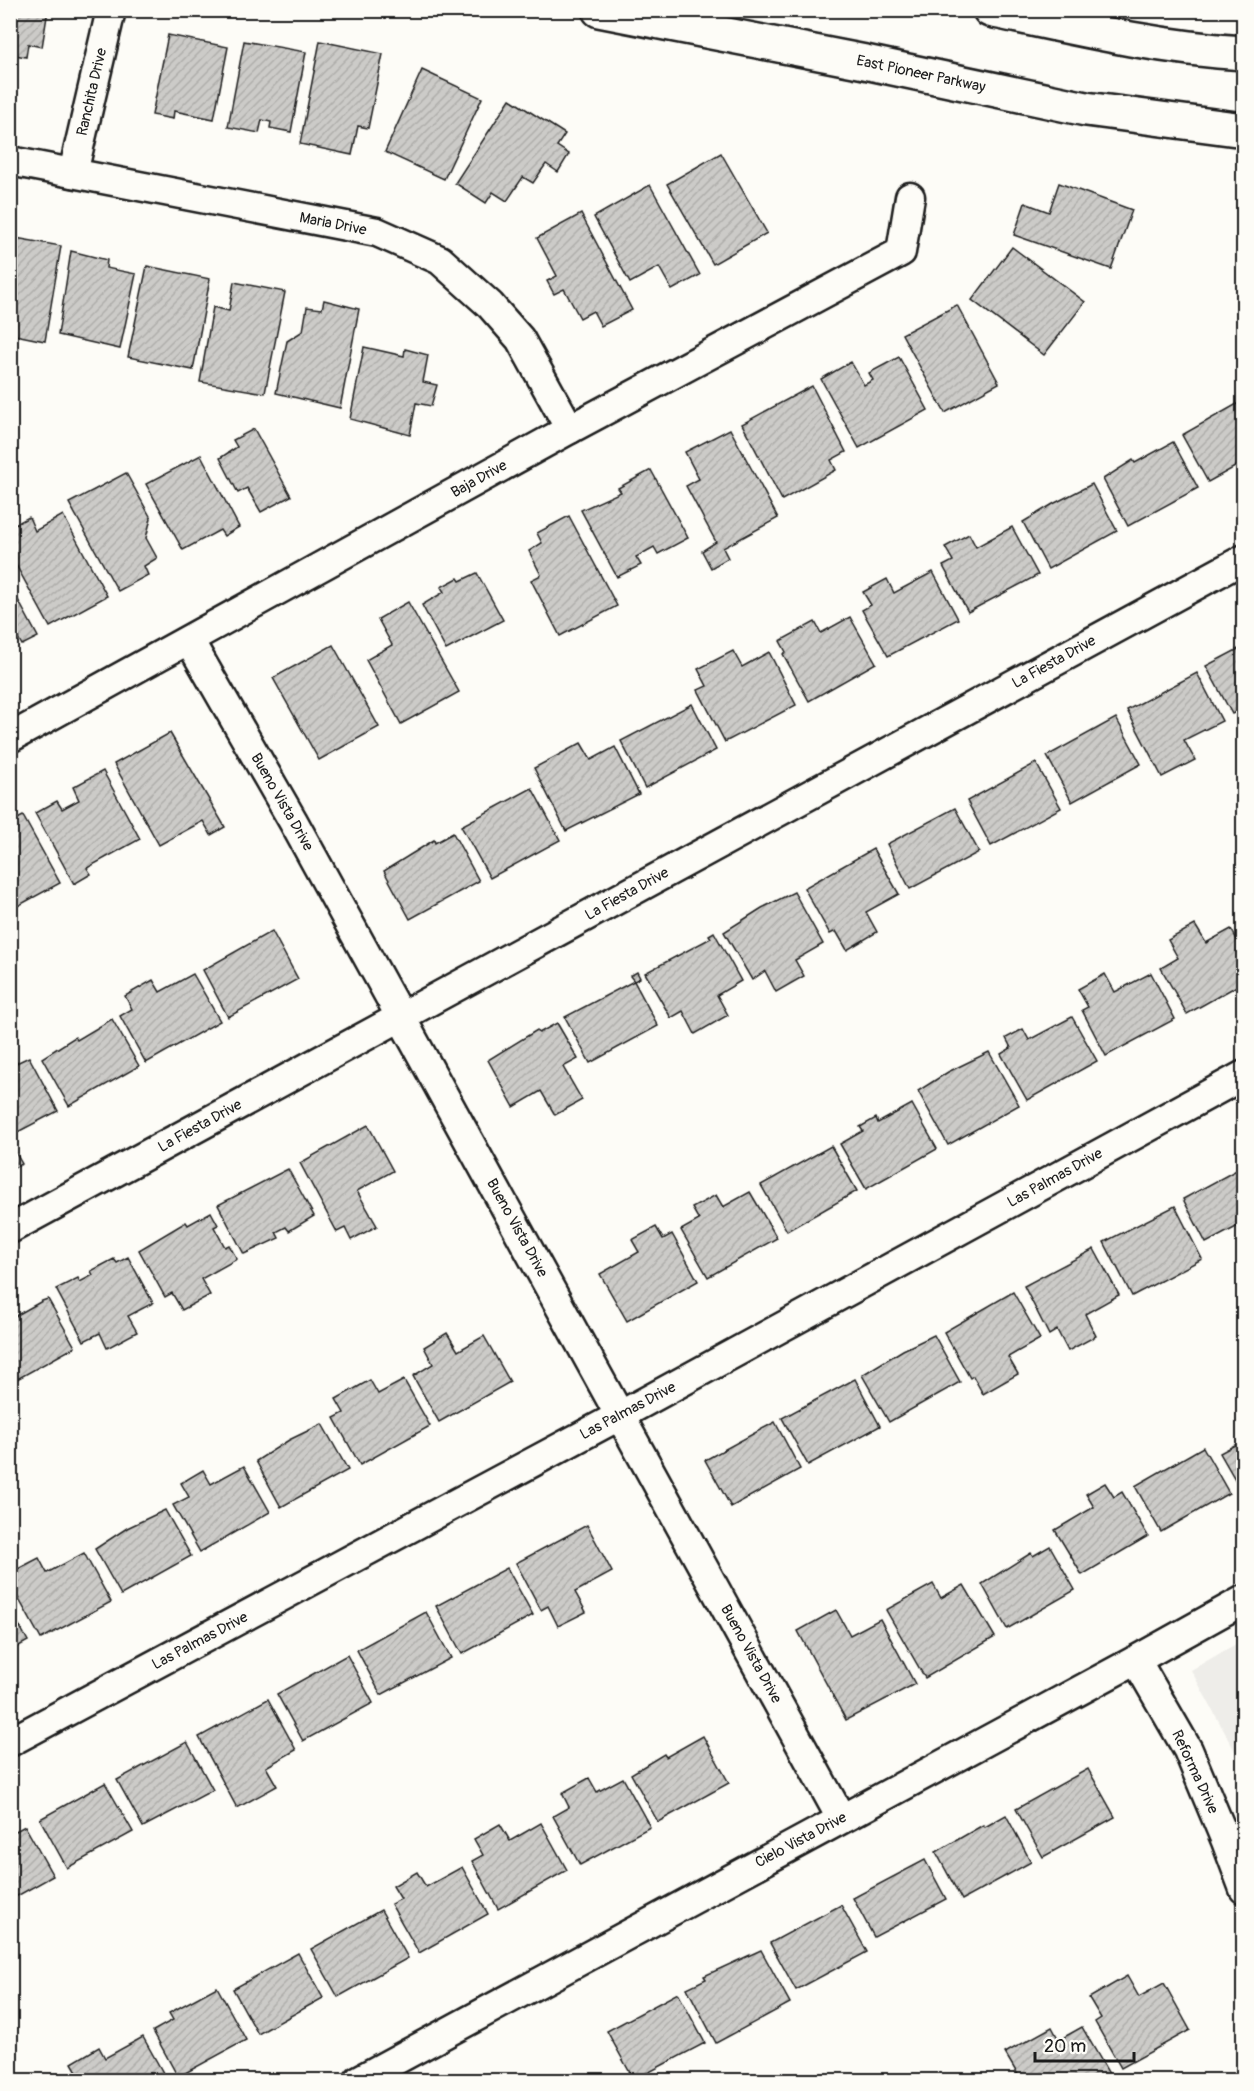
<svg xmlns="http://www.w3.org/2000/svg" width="1254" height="2091" font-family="Pangolin,sans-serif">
  <defs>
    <pattern id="building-hatch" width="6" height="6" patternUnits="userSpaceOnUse" patternTransform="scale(1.5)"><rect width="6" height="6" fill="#cccbc8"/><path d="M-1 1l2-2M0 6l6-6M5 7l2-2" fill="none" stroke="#afaeab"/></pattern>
  </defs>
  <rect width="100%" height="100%" fill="#fdfcf7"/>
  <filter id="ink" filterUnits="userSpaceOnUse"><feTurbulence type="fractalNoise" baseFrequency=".0167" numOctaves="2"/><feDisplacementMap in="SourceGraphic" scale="12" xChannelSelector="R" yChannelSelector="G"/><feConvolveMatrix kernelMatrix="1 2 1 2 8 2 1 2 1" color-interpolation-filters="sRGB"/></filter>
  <g filter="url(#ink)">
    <polygon fill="#eeede9" points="1243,1640 1243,1766 1191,1670"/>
    <g fill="url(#building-hatch)" stroke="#1c1c1c" stroke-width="1.5">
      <polygon points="10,10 48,10 42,47 28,44 26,57 10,54"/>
      <polygon points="168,35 228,47 214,119 174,111 173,119 152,115"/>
      <polygon points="244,41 306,52 291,132 270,128 271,122 262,120 259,133 228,127"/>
      <polygon points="320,41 383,54 368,128 358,126 352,155 300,144"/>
      <polygon points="422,70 482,98 444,179 385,152"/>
      <polygon points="510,99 565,134 557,146 569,154 558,172 546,164 533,183 523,177 507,201 493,192 486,203 455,183"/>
      <polygon points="721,153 767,233 713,264 667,184"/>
      <polygon points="1059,183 1132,210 1111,269 1014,235 1025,203 1049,212"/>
      <polygon points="650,185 700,275 672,290 659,267 630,283 594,217"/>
      <polygon points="581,214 632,310 601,326 593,311 580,318 564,289 554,294 547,281 557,276 537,238"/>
      <polygon points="10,237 61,246 45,341 10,334"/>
      <polygon points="1012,247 1085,302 1044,355 972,300"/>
      <polygon points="71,251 107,260 106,268 136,274 120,349 58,335"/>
      <polygon points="147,266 210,279 193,370 128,357"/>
      <polygon points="234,282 285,292 265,393 200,382 213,307 229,311"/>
      <polygon points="324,300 359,309 340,408 276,393 287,341 303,331 307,307 322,309"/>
      <polygon points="957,305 999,383 945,413 902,334"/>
      <polygon points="364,347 404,356 405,349 428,355 423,382 437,385 431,406 416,403 410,435 350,419"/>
      <polygon points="899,357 928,410 859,448 821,379 851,362 864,385 873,380 869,373"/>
      <polygon points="812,386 846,452 831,460 836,470 782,500 742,424"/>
      <polygon points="1244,400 1244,462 1208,482 1182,435"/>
      <polygon points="254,429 291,496 261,512 247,488 238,493 220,458 237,447 233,440"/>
      <polygon points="730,429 778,518 723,548 728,558 711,568 702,551 716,542 686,486 699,479 685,452"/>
      <polygon points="1173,442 1198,488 1128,526 1103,479 1133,460 1135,463"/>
      <polygon points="201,455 239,527 224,536 220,530 183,550 146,484"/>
      <polygon points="651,470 688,538 658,554 654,547 636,557 641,565 617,577 581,510 621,492 618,488"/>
      <polygon points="126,473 151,518 146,538 157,558 144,566 148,575 118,591 69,503"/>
      <polygon points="1092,484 1117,531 1048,569 1023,522 1053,504"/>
      <polygon points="63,515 107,596 50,627 10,554 10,527 29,517 35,531"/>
      <polygon points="569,516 617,606 560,636 531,580 541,575 529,551 542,543 537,533"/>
      <polygon points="1012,527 1038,575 968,612 943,566 953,561 945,547 969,534 976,547"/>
      <polygon points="933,572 958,619 888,656 862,610 871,605 863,592 887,579 894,593"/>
      <polygon points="477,573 503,620 446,650 422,605 444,592 441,587 458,578 460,581"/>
      <polygon points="10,585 38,637 22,645 18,638 10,642"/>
      <polygon points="408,602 459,692 401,724 366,660 392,645 378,619"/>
      <polygon points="850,617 876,663 809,701 783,654 786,652 780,641 815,622 821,633"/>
      <polygon points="333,645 379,727 319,760 273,678"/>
      <polygon points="1244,646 1244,708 1232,714 1206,666"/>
      <polygon points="733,651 742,667 769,652 796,705 725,742 698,690 707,686 698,669"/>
      <polygon points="1197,673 1222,721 1184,740 1195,760 1162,777 1127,710"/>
      <polygon points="692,704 716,750 645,788 621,741"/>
      <polygon points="1116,718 1141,764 1072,802 1047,756"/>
      <polygon points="170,733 225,827 211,835 203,821 159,845 114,764"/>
      <polygon points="581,743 591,760 615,747 639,794 566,831 534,768"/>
      <polygon points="1036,763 1061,808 991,846 967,801"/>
      <polygon points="103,771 140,839 87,868 91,874 74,884 35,813 57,801 62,809 79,800 73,787"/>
      <polygon points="532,788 560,840 490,878 461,826"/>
      <polygon points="955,808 979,852 910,889 887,844"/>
      <polygon points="23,816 60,883 12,909 16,916 10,919 10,823"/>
      <polygon points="453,833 479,881 410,919 384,871 434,840 435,843"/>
      <polygon points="873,849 899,894 866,912 877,932 847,950 836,931 830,934 804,888"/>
      <polygon points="794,892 823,944 795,960 804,976 776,992 765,971 752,980 724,932 762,908"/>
      <polygon points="1195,925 1206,943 1231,929 1244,952 1244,982 1187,1014 1161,968 1178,958 1168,940"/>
      <polygon points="272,931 298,979 228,1017 203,970"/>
      <polygon points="714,932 741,981 717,995 728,1015 695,1034 683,1011 671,1018 645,973 711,938 709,935"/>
      <polygon points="637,972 640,978 634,981 658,1026 590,1063 565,1017 634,981 630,976"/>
      <polygon points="1151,973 1175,1019 1106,1056 1082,1010 1088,1007 1078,989 1105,974 1115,992"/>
      <polygon points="193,974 220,1021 146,1063 120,1016 132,1009 125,996 153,980 160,992"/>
      <polygon points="1072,1017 1097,1061 1027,1100 1001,1054 1011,1048 1006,1038 1023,1029 1029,1040"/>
      <polygon points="112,1019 139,1066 69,1106 42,1058 75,1037 77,1040"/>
      <polygon points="557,1023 578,1059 563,1067 582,1100 555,1115 541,1091 514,1107 488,1060 537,1030 539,1033"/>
      <polygon points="989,1052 1019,1105 948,1145 918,1091 948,1072"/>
      <polygon points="29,1057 58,1111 10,1136 10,1066"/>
      <polygon points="912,1104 937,1149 866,1189 840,1144 863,1131 860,1127 876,1118 878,1123"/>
      <polygon points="368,1125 393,1171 357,1191 377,1226 351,1240 345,1228 337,1232 300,1163"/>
      <polygon points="10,1143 22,1164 10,1170"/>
      <polygon points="831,1146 857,1191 787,1231 761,1185"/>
      <polygon points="1244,1166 1244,1223 1206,1243 1183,1199"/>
      <polygon points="288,1169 314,1216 289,1231 286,1227 276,1232 279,1238 244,1254 218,1205"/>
      <polygon points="750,1192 777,1238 708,1277 681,1230 699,1220 692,1208 716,1195 723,1207"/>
      <polygon points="1175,1206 1202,1259 1132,1296 1104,1242"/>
      <polygon points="211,1212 218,1225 214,1227 225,1247 229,1245 237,1259 201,1279 210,1295 182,1310 172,1293 165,1297 139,1250 186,1222 188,1225"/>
      <polygon points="656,1227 663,1239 672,1234 698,1281 627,1321 600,1274 639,1252 632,1240"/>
      <polygon points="1094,1249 1119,1295 1085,1314 1096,1336 1068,1351 1057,1330 1049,1335 1024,1286"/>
      <polygon points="128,1257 153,1303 128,1316 137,1332 107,1348 100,1333 84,1341 56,1289 78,1278 80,1282 93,1275 91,1271 114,1259 117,1263"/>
      <polygon points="1013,1292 1040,1339 1008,1357 1018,1374 983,1394 973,1376 970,1378 944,1332"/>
      <polygon points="48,1299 75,1347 10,1383 10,1319 42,1301"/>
      <polygon points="447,1333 458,1351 484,1336 510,1382 439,1422 413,1376 433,1364 424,1347"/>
      <polygon points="934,1335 960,1382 889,1422 862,1375 903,1350"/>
      <polygon points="855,1379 880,1426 808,1465 782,1418"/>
      <polygon points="370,1380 378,1394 404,1380 430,1426 360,1465 334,1418 344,1413 336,1399"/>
      <polygon points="775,1422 800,1469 731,1507 705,1460"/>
      <polygon points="322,1424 348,1470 281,1507 256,1461 289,1440"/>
      <polygon points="1244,1440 1244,1495 1220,1453"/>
      <polygon points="1203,1447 1229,1493 1161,1532 1135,1486"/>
      <polygon points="244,1466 270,1512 200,1552 173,1505 189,1497 181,1483 203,1470 211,1484"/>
      <polygon points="1105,1483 1114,1497 1122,1492 1148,1536 1082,1575 1055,1530 1094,1507 1086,1494"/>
      <polygon points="165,1510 191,1556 121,1595 95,1549 127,1528"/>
      <polygon points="587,1525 612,1572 575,1592 586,1612 558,1626 548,1606 541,1610 516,1563"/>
      <polygon points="1050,1546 1075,1590 1007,1629 982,1584 1031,1553 1033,1556"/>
      <polygon points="84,1553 111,1602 41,1639 10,1583 10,1573 39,1558 47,1573"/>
      <polygon points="507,1568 533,1615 462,1654 436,1606"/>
      <polygon points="933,1584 941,1598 964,1585 995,1637 925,1678 886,1610"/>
      <polygon points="10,1609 28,1641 10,1651"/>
      <polygon points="836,1610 850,1635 880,1619 915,1684 846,1720 798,1631"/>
      <polygon points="426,1612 451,1658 381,1695 357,1650"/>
      <polygon points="347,1655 373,1703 303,1741 277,1694"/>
      <polygon points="268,1699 296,1750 266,1767 277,1786 237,1808 199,1737"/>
      <polygon points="703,1736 729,1783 658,1822 631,1774 664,1754 666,1757"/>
      <polygon points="187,1742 213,1790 143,1827 117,1780"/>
      <polygon points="1088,1769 1115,1817 1043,1857 1016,1809"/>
      <polygon points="589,1778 597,1792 623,1778 650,1827 580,1865 553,1816 569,1807 562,1793"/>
      <polygon points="105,1783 133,1832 67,1868 40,1819"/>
      <polygon points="1006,1815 1031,1862 962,1900 936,1852 983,1825 985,1827"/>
      <polygon points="541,1823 567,1870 498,1909 472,1861 483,1855 474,1839 500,1824 510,1841"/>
      <polygon points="25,1826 53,1876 10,1900 10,1834"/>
      <polygon points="925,1860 946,1899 874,1937 853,1898"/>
      <polygon points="462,1867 488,1914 419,1953 391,1904 401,1899 393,1886 417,1872 426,1887"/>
      <polygon points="841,1905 867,1952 796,1990 770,1943"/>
      <polygon points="381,1910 408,1958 338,1997 311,1949"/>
      <polygon points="761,1950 790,2003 716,2043 687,1988 706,1979 704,1976"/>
      <polygon points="298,1953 323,1998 258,2034 233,1989"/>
      <polygon points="1127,1976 1139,1997 1164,1983 1190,2030 1121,2068 1095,2022 1101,2018 1089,1998"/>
      <polygon points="217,1987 246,2040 178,2077 153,2031 173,2020 169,2013"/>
      <polygon points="678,1993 705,2043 634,2080 607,2031"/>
      <polygon points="1052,2027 1059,2040 1082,2027 1109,2074 1098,2080 1021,2080 1005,2053"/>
      <polygon points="143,2037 167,2080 82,2080 72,2063 99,2047 105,2058"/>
    </g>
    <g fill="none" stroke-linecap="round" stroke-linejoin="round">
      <g stroke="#1c1c1c" stroke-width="33">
        <g id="minor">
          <polyline points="10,161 377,232 440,260 490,305 520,339 570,429"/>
          <polyline points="73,173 111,10"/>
          <polyline points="189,640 293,821 841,1818"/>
          <polyline points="10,738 570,429 901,252 910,197"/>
          <polyline points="10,1229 1244,559"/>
          <polyline points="1136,1660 1188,1750 1226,1841 1244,1889"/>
          <polyline points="10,1742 619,1416 1244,1075"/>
          <polyline points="359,2080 1136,1660 1244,1600"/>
        </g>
      </g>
      <g stroke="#1c1c1c" stroke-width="38">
        <g id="primary">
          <polyline points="599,10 865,62 1086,109 1244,130"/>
          <path d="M 990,10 C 1074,28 1158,48 1244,53"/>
        </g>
      </g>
      <use href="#minor" stroke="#fdfcf7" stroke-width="28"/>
      <use href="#primary" stroke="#fdfcf7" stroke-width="33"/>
    </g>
  </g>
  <g text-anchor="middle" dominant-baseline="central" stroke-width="4.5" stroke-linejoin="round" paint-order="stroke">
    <g font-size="15" fill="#1c1c1c" stroke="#fdfcf7">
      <text transform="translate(921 74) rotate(12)">East Pioneer Parkway</text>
      <text transform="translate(92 92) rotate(-77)">Ranchita Drive</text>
      <text transform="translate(333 224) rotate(11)">Maria Drive</text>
      <text transform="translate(479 479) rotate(-29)">Baja Drive</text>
      <text transform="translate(1054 662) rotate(-29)">La Fiesta Drive</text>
      <text transform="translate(282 802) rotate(60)">Bueno Vista Drive</text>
      <text transform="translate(627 894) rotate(-29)">La Fiesta Drive</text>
      <text transform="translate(200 1126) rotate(-29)">La Fiesta Drive</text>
      <text transform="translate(1055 1178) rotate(-29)">Las Palmas Drive</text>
      <text transform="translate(517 1228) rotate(61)">Bueno Vista Drive</text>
      <text transform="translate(628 1411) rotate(-28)">Las Palmas Drive</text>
      <text transform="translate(200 1641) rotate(-28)">Las Palmas Drive</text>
      <text transform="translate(751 1654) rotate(61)">Bueno Vista Drive</text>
      <text transform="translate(1195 1772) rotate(65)">Reforma Drive</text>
      <text transform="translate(801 1840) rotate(-28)">Cielo Vista Drive</text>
    </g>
  </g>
  <rect width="1254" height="2091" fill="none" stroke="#fdfcf7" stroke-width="36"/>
  <rect x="18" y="18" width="1218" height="2055" fill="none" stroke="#1c1c1c" stroke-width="2" filter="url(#ink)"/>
  <path d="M1035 2052v9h99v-9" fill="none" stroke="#1c1c1c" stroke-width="3"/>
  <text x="1044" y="2052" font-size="18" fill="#1c1c1c" stroke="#fdfcf7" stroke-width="4.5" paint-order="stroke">20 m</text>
</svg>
